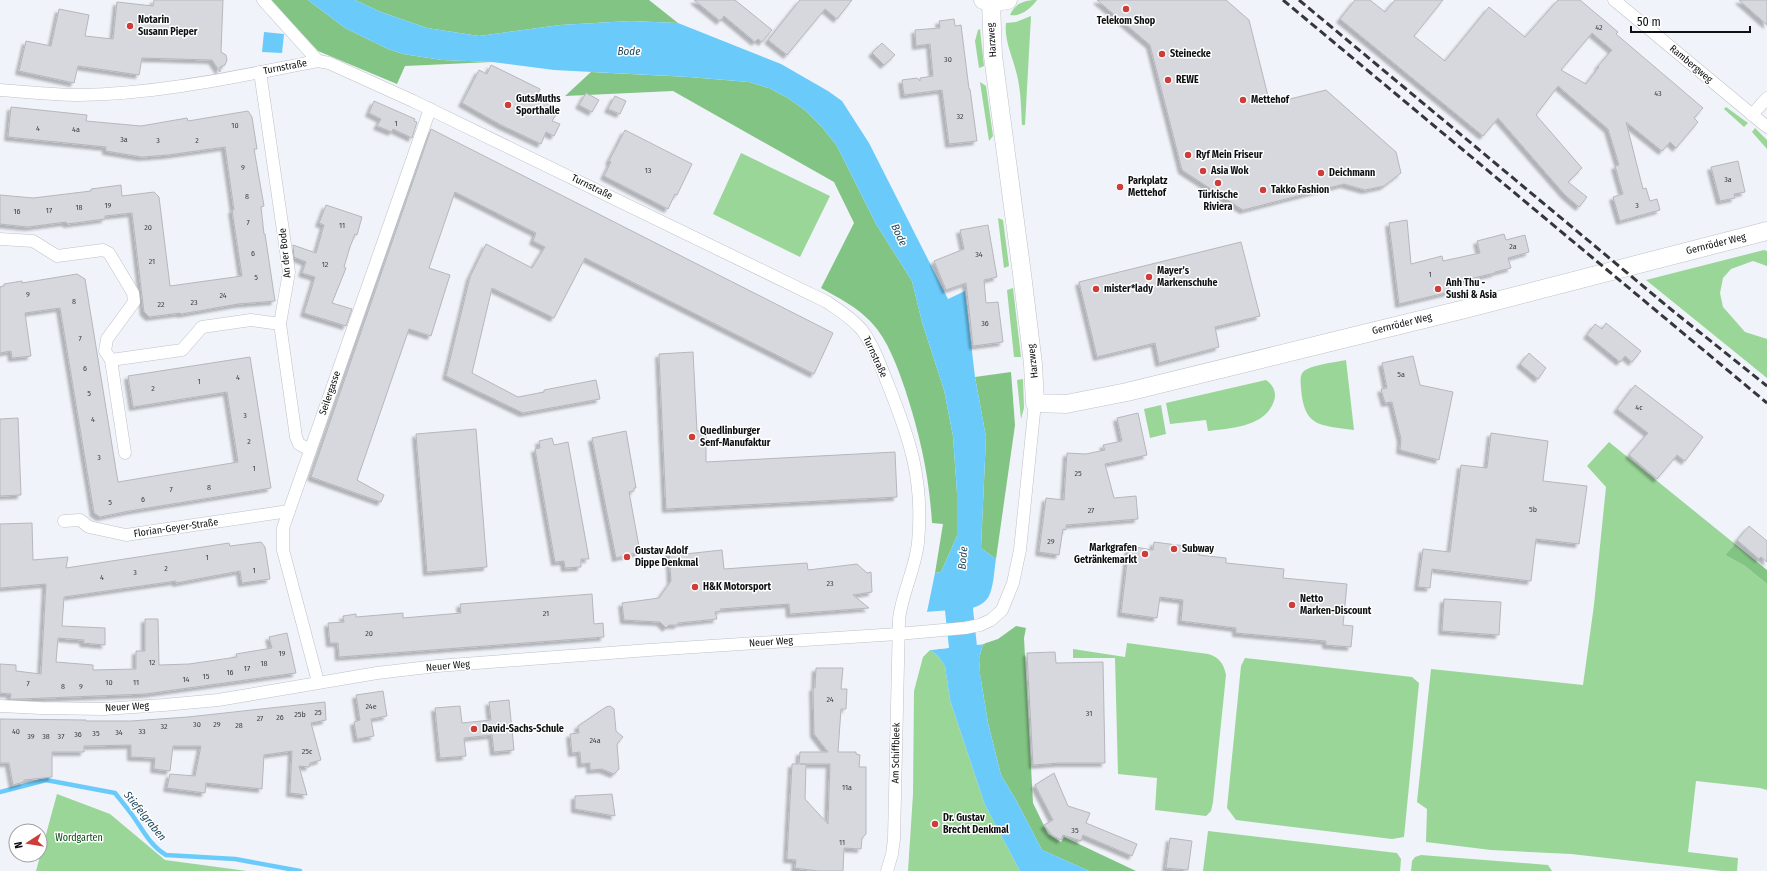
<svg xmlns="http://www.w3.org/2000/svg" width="1767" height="871" font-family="'Fira Sans Condensed',sans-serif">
  <defs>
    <filter id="shadow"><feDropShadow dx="-3.5" dy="3.5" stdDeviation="1" flood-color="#0004"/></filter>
  </defs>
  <rect width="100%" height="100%" fill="#f0f3f9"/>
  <g fill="#99d698">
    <path d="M 1037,0 C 1031,8 1021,17 1010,15 C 1015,3 1025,0 1037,0 Z"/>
    <path d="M 1031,16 L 1025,125 L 1022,125 C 1021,108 1021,91 1017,75 C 1013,57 1004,41 1006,23 L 1016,22 Z"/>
    <polygon points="980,29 984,66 979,68 975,41 978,30"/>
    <polygon points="980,82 986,86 993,136 989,141"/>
    <polygon points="1726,107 1748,123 1744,127 1724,109"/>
    <polygon points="1755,128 1767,140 1767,149 1752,132"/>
    <polygon points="741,153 830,196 800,257 713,214"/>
    <polygon points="998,218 1003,220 1009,266 1004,268"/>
    <polygon points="1764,250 1767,251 1767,266 1753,261 1731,269 1723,278 1720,293 1723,307 1745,332 1767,339 1767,378 1646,280"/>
    <polygon points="1013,288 1021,357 1014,357 1007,290"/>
    <path d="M 1346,360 L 1354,430 C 1320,425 1304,428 1301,388 C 1301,383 1299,375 1304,371 C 1311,365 1337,362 1346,360 Z"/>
    <polygon points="1023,379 1024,408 1021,419 1017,380"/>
    <path d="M 1266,380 C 1273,385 1277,392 1274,401 C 1265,427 1231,428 1208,431 L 1206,420 L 1170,424 L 1166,403 Z"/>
    <polygon points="1161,405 1166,434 1150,438 1144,409"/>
    <polygon points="1609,442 1735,544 1725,555 1745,566 1767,584 1767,790 1760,788 1696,781 1688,852 1738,858 1737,871 1722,871 1571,854 1491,850 1426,842 1427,809 1417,802 1431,669 1583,685 1594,605 1606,487 1587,466"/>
    <path d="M 1127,643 L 1208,654 C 1219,657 1224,664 1226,675 L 1213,802 L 1211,811 L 1206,816 L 1155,810 L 1157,778 L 1118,774 L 1115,658 L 1073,658 L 1073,649 L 1125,657 Z"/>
    <polygon points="930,650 938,656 945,666 950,700 985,805 1020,871 908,871 913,794 914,691 923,657"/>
    <polygon points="1245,658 1412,677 1419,683 1404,837 1392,839 1236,820 1227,808 1241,666"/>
    <polygon points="57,794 110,814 165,860 247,871 36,871"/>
    <polygon points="1208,831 1397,853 1401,859 1400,871 1203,871"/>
    <polygon points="1421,855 1548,865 1552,871 1411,871 1412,861 1415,857"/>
  </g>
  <g fill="#82c483">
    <polygon points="271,0 308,0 345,28 388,49 403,54 442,60 492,62 405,66 397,84 318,51"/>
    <polygon points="355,0 649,0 678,23 630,21 560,25 479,36 427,28 381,12"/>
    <path d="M 591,72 L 689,77 L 749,82 L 769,88 L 788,98 L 806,111 L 822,127 L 837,146 L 876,224 L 912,281 L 922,322 L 944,390 L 953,436 L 957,493 L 957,536 L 941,572 L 935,573 L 943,524 L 932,523 C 929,475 920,435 905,389 C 897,366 888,340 871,322 C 857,307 839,298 821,288 L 854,223 L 834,182 L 673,91 L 565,96 Z"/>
    <polygon points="1011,372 1015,425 996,559 981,548 986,437 975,377"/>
    <polygon points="1735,544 1767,570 1767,584 1745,566 1725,555"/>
    <polygon points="1016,626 1026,628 1024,638 1033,803 1048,834 1061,842 1064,837 1136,871 1089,871 1042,850 1016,800 1001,775 988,723 980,674 979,659 983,644 998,639"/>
  </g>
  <g fill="#6acbfb">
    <path d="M 308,0 L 355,0 L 381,12 L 427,28 L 479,36 L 560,25 L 630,21 L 678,23 L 781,64 L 828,91 L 842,101 L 869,143 L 948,299 L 965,291 L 975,377 L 986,437 L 981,548 L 996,559 C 994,571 994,585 989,596 C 980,614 944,611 927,612 L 935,573 L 941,572 L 957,536 L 957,493 L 953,436 L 944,390 L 922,322 L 912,281 L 876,224 L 837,146 L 822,127 L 806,111 L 788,98 L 769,88 L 749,82 L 689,77 L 554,70 L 492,62 L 442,60 L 403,54 L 388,49 L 345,28 Z"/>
    <polygon points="264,32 284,34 282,53 262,52"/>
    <polygon points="983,644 979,659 980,674 988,723 1001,775 1016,800 1042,850 1089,871 1020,871 985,805 950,700 945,666 938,656 930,650"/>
  </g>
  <g fill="#f0f3f9">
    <polygon points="988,598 989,600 983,606 974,610 927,614 927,612 973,608 982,605"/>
    <polygon points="983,642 985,644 930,650 930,648"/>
  </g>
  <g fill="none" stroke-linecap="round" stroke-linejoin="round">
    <path stroke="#6acbfb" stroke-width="4.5" d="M 0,792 L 46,780 L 115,793 C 122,802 129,810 135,819 C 144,832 151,846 166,855 L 235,859 L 300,871"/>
    <polyline stroke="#6acbfb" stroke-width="28" points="962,572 959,610 967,684"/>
  </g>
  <g fill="#d7d8de" stroke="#b6b7bc" fill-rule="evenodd" filter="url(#shadow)">
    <polygon points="154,0 223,0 221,52 226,55 227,60 225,65 220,67 220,72 212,60 142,58 139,75 78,66 74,83 19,71 26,41 51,46 59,9 89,15 85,36 113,39 117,2 153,6"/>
    <polygon points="694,0 735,0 772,30 762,42 758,39 755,42 724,16 720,21"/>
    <polygon points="800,0 852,0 837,19 825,9 787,55 768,40"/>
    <polygon points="1097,0 1226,0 1249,20 1270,104 1326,90 1396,152 1401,173 1384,186 1365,190 1344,184 1243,210 1182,170 1150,45"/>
    <path d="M 1355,0 L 1370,0 L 1385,12 L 1395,0 L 1443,0 L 1414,36 L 1445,61 L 1489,7 L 1525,37 L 1558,0 L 1580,0 L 1618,32 L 1616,34 L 1703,108 L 1694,118 L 1698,122 L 1676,148 L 1670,142 L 1662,151 L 1626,122 L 1643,189 L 1646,188 L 1650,201 L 1657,199 L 1660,210 L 1620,221 L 1613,197 L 1623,194 L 1615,166 L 1619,165 L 1608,129 L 1558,86 L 1536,115 L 1582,168 L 1568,182 L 1587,197 L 1579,207 L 1565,195 L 1498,118 L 1483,136 L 1340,19 ZM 1592,33 L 1612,50 L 1598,66 L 1599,67 L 1586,84 L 1561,70 Z"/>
    <polygon points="1739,0 1767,0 1767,25"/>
    <polygon points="954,19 955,26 961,25 969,89 970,89 977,141 949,144 942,90 904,95 902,80 917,78 920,81 920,78 933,76 930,44 916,46 915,30 940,28 939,21"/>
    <polygon points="882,43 895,55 884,65 872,53"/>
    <polygon points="491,65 540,89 536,98 559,110 552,121 560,124 554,136 546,132 541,144 501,125 462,103 479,70 487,74"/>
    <polygon points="586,93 599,100 592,112 579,105"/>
    <polygon points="615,96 626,101 620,114 608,109"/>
    <polygon points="374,101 415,119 414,121 417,122 412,138 393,129 392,132 377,126 381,119 369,113"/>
    <polygon points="11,107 87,115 86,121 141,126 187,118 188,121 248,111 252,117 257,149 254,149 264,206 261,207 264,234 265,234 275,301 238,304 181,314 180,313 149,317 144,312 132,213 105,216 105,219 67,224 66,222 28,227 0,224 0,195 33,198 91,191 91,189 121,185 122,196 154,192 159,197 170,286 242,276 232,210 234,210 225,147 168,155 142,157 106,151 106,147 8,137"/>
    <polygon points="431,129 833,333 814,374 585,258 554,318 492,288 472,373 518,397 544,392 544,390 596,380 600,399 523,413 446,376 470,277 486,244 532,268 545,247 533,241 536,233 455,192 429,268 450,275 431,336 409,329 357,480 384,495 381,502 311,477"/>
    <polygon points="625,130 692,164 677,195 675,194 668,209 604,176 611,162 609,161"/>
    <polygon points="1738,161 1745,192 1734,194 1735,198 1720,201 1711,167"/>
    <polygon points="326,205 362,217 357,235 355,234 350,247 344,267 346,268 332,303 352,309 346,326 304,313 315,277 302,273 306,262 294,257 293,245 316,253 324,225 319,223"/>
    <polygon points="1407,220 1411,264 1442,256 1443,261 1480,253 1477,241 1504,234 1506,240 1525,235 1529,252 1508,258 1511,268 1495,272 1495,273 1448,284 1449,292 1399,304 1389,223"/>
    <polygon points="988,225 997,277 984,280 986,303 998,302 1003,342 973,346 966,283 946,290 934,261 964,249 960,230"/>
    <polygon points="1241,242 1260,316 1215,327 1219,347 1159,363 1155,343 1097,357 1079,282"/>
    <polygon points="77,274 85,279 118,482 238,462 227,392 133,407 128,376 250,357 271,488 129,511 100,517 94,513 60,308 25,313 31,356 12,358 11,351 0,353 0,287 4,286 4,284 22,281 22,283"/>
    <polygon points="1606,323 1641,351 1632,362 1625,356 1620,362 1587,335 1595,324 1602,329"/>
    <polygon points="693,352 697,431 706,431 706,462 895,452 897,497 666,509 659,354"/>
    <polygon points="1529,353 1546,368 1538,379 1520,364"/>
    <polygon points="1413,356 1420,385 1453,392 1439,460 1400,450 1401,439 1392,402 1385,403 1381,389 1387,388 1382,363"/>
    <polygon points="1635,385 1703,437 1685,461 1677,455 1657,479 1629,455 1648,433 1617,409"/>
    <polygon points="1138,413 1147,455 1105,464 1114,498 1136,496 1138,519 1066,525 1066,530 1063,529 1059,555 1039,552 1046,498 1064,500 1067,453 1086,454 1105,450 1103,445 1122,441 1117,418"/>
    <polygon points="18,418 21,495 0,496 0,419"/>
    <polygon points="476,429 487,567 427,572 416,434"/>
    <polygon points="626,431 636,488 634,488 634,491 629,492 640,552 616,558 592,438"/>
    <polygon points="1491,433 1548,441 1543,481 1587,486 1579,544 1536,539 1531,581 1432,569 1430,588 1418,587 1423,549 1450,552 1461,465 1487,468"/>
    <polygon points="552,438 554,445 568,442 589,559 581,559 581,567 565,568 564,561 555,562 535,449 540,448 539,441"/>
    <polygon points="32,523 33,560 68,557 66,568 229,543 230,546 261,542 265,547 270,579 242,583 240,571 176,583 176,581 64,597 62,626 105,628 105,645 83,643 84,640 58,638 56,662 93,665 93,670 136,669 136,651 145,651 145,619 158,619 159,665 189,664 237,657 236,654 272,648 269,637 287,633 296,673 145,694 20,699 10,699 11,694 0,693 0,664 16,665 16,671 41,674 46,584 0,588 0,524"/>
    <polygon points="1749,526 1767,541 1767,562 1761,557 1759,559 1737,540"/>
    <polygon points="1154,542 1200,548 1199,555 1226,558 1226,563 1284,569 1283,578 1347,584 1343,625 1353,626 1351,647 1326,645 1326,641 1236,633 1236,628 1181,621 1183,600 1160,597 1157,618 1121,613 1129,546 1153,550"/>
    <polygon points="684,547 685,554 722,550 724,569 807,563 808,570 857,564 867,573 871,572 872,592 853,595 869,608 790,614 789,604 720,609 721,611 715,612 717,619 678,623 678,625 669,625 666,628 660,622 624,620 622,603 659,598 671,581 669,549"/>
    <polygon points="592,594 594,624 603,623 604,637 339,657 338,643 330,643 328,623 344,622 343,616 356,614 356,617 403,613 403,618 461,613 460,604"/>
    <polygon points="1444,599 1501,602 1499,635 1442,631"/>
    <polygon points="1055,652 1056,663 1103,662 1105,763 1059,763 1033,765 1027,653"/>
    <path d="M 816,668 L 843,668 L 841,689 L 847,689 L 846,709 L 841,709 L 838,752 L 856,752 L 856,754 L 860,755 L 859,767 L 866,767 L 866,834 L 862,838 L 861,849 L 844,848 L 843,871 L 818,871 L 795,868 L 796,860 L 787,859 L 792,764 L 799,764 L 800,752 L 828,752 L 814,734 L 813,688 L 815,688 ZM 800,764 L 830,764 L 828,824 L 805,799 L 806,764 Z"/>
    <polygon points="383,691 387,716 371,719 374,736 357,739 354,722 360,720 356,695"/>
    <polygon points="509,700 514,750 494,752 492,735 464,738 466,756 440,758 435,708 460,706 462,723 491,720 489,702"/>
    <polygon points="325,702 326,720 311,723 321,760 310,763 309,767 299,766 307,795 290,793 292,751 264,755 262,789 206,783 205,793 167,788 170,774 195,776 201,746 173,746 170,771 154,769 155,758 131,757 131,745 84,746 84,752 52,752 52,777 24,780 24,782 13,785 9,763 0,763 0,719 86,720 86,721 131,721 188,717"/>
    <polygon points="610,706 614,709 616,731 623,737 617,744 619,769 614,774 602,769 590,770 590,763 581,764 580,752 572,753 570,734 579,733 578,726 606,707"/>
    <polygon points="1054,773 1068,806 1090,813 1086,823 1137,844 1132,856 1083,835 1081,841 1063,835 1061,840 1052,835 1044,825 1053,820 1035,785"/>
    <polygon points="612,794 615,816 575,809 575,796"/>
    <polygon points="1170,838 1192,841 1188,870 1166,868"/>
  </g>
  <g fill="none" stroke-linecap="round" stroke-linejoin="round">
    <g stroke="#bec1c6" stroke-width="13">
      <g id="minor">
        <polyline points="263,0 318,61"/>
        <polyline points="1614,0 1767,127"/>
        <polyline points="260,72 289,272 280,324 296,437 299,444 310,450"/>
        <path d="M 0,90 C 26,92 53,95 79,95 C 160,94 239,76 318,61 L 329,63 L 413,101 L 827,302 C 839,310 852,318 862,330 C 873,345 880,364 887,382 C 910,439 924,480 918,543 C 915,570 902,593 899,619 L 894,839 L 892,854 L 887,871"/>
        <polyline points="1752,115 1767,98"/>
        <polyline points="0,239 33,241 57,256 103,250 109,253 133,293 134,302 107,339 105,351 111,360 182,350 202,327 251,320 280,324"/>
        <polyline points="111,360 125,453"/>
        <polyline points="64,521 80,520 89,527 126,535 289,511"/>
        <polyline points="318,682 283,550 283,528 430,109"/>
        <polyline points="0,706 41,708 104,709 164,705 218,700 377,673 437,666 649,650 898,634 965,628 980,625 991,620 1002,610 1013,583 1020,550 1035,403"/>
      </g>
    </g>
    <g stroke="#bec1c6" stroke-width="19">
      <g id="secondary">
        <polyline points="983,0 996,2 1008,0"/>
        <polyline points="991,2 993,56 1022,274 1033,364 1035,403 1066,404 1127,392 1465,309 1767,231"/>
      </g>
    </g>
    <use href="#minor" stroke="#fff" stroke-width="12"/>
    <use href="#secondary" stroke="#fff" stroke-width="18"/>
    <g stroke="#353639" stroke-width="3" stroke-dasharray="8 4" stroke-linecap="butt">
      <polyline points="1283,0 1767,403"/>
      <polyline points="1299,0 1673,311 1767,386"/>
    </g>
  </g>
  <g fill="#cd3e3b" stroke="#fff" stroke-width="1.5">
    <circle cx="1126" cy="9" r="4"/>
    <circle cx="130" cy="26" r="4"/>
    <circle cx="1162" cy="54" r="4"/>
    <circle cx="1168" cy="80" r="4"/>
    <circle cx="1243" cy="100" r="4"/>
    <circle cx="508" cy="105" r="4"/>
    <circle cx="1188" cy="155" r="4"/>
    <circle cx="1203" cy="171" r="4"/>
    <circle cx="1321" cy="173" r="4"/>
    <circle cx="1218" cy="183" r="4"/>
    <circle cx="1120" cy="187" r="4"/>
    <circle cx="1263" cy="190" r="4"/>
    <circle cx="1149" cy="277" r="4"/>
    <circle cx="1096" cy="289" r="4"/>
    <circle cx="1438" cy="289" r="4"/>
    <circle cx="692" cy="437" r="4"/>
    <circle cx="1174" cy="549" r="4"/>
    <circle cx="1145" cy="554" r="4"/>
    <circle cx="627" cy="557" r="4"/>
    <circle cx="695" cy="587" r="4"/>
    <circle cx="1292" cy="605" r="4"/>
    <circle cx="474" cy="729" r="4"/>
    <circle cx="935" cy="824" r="4"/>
  </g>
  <g text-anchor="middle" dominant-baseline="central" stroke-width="3" stroke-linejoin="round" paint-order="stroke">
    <g font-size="8" fill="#414245">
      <text x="1599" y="27">42</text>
      <text x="948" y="59">30</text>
      <text x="1658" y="93">43</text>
      <text x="960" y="116">32</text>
      <text x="396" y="123">1</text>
      <text x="235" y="125">10</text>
      <text x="38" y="128">4</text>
      <text x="76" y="129">4a</text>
      <text x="124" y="139">3a</text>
      <text x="158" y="140">3</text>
      <text x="197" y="140">2</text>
      <text x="243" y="167">9</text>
      <text x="648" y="170">13</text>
      <text x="1728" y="179">3a</text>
      <text x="247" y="196">8</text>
      <text x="108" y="205">19</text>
      <text x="1637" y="205">3</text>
      <text x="79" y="207">18</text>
      <text x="49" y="210">17</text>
      <text x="17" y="211">16</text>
      <text x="248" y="222">7</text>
      <text x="342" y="225">11</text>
      <text x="148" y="227">20</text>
      <text x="1513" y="246">2a</text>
      <text x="253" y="253">6</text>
      <text x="979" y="254">34</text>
      <text x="152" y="261">21</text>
      <text x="325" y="264">12</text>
      <text x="1430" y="274">1</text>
      <text x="256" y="277">5</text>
      <text x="28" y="294">9</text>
      <text x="223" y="295">24</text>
      <text x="74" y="301">8</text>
      <text x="194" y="302">23</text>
      <text x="161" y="304">22</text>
      <text x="985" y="323">36</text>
      <text x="80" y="338">7</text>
      <text x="85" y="368">6</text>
      <text x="1401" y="374">5a</text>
      <text x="238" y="377">4</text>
      <text x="199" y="381">1</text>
      <text x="153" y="388">2</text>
      <text x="89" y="393">5</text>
      <text x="1639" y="407">4c</text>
      <text x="245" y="415">3</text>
      <text x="93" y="419">4</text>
      <text x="249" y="441">2</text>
      <text x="99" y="457">3</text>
      <text x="254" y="468">1</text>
      <text x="1078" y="473">25</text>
      <text x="209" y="487">8</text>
      <text x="171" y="489">7</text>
      <text x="143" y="499">6</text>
      <text x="110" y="502">5</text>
      <text x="1533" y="509">5b</text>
      <text x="1091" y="510">27</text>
      <text x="1051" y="541">29</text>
      <text x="207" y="557">1</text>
      <text x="166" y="568">2</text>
      <text x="254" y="570">1</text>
      <text x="135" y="572">3</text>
      <text x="102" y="577">4</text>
      <text x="830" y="583">23</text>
      <text x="546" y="613">21</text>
      <text x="369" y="633">20</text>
      <text x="282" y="653">19</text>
      <text x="152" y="662">12</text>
      <text x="264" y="663">18</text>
      <text x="247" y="668">17</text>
      <text x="230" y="672">16</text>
      <text x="206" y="676">15</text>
      <text x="186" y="679">14</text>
      <text x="109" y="682">10</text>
      <text x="136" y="682">11</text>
      <text x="28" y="683">7</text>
      <text x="63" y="686">8</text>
      <text x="81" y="686">9</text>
      <text x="830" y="699">24</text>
      <text x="371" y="706">24e</text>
      <text x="318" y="712">25</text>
      <text x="1089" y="713">31</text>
      <text x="300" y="714">25b</text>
      <text x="280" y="717">26</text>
      <text x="260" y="718">27</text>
      <text x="197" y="724">30</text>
      <text x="217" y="724">29</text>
      <text x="239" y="725">28</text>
      <text x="164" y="726">32</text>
      <text x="16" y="731">40</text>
      <text x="142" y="731">33</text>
      <text x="119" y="732">34</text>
      <text x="96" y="733">35</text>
      <text x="78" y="734">36</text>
      <text x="31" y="736">39</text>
      <text x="46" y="736">38</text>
      <text x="61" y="736">37</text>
      <text x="595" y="740">24a</text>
      <text x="307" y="751">25c</text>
      <text x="847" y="787">11a</text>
      <text x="1075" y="830">35</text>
      <text x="842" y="842">11</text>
    </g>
    <g font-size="10" font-weight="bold" fill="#0f1012" stroke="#fff" text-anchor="start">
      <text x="138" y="20">Notarin<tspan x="138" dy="12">Susann Pieper</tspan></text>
      <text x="1126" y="21" text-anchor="middle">Telekom Shop</text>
      <text x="1170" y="54">Steinecke</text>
      <text x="1176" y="80">REWE</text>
      <text x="516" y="99">GutsMuths<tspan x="516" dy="12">Sporthalle</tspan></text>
      <text x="1251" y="100">Mettehof</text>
      <text x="1196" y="155">Ryf Mein Friseur</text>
      <text x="1211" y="171">Asia Wok</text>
      <text x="1329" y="173">Deichmann</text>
      <text x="1128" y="181">Parkplatz<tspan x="1128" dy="12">Mettehof</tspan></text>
      <text x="1271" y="190">Takko Fashion</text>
      <text x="1218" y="195" text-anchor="middle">Türkische<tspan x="1218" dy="12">Riviera</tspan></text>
      <text x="1157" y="271">Mayer’s<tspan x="1157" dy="12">Markenschuhe</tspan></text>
      <text x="1446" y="283">Anh Thu -<tspan x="1446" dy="12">Sushi &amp; Asia</tspan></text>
      <text x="1104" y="289">mister*lady</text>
      <text x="700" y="431">Quedlinburger<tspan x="700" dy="12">Senf-Manufaktur</tspan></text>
      <text x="1137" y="548" text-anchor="end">Markgrafen<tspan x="1137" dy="12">Getränkemarkt</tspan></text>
      <text x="1182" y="549">Subway</text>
      <text x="635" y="551">Gustav Adolf<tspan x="635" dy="12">Dippe Denkmal</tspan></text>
      <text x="703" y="587">H&amp;K Motorsport</text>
      <text x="1300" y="599">Netto<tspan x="1300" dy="12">Marken-Discount</tspan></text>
      <text x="482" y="729">David-Sachs-Schule</text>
      <text x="943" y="818">Dr. Gustav<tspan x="943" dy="12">Brecht Denkmal</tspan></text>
    </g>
    <g font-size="10" fill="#0f1012" stroke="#fff">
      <text transform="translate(992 40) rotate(-94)">Harzweg</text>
      <text transform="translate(1691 64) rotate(40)">Rambergweg</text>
      <text transform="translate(285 67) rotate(-11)">Turnstraße</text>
      <text transform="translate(592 187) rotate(26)">Turnstraße</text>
      <text transform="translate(1716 244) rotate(-14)">Gernröder Weg</text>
      <text transform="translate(285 253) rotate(-96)">An der Bode</text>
      <text transform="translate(1402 324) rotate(-14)">Gernröder Weg</text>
      <text transform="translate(875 357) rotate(65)">Turnstraße</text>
      <text transform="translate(1033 361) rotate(-96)">Harzweg</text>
      <text transform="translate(330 393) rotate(-71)">Seilergasse</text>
      <text transform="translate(176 528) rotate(-8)">Florian-Geyer-Straße</text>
      <text transform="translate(771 642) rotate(-4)">Neuer Weg</text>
      <text transform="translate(448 666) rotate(-5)">Neuer Weg</text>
      <text transform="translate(127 707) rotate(-3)">Neuer Weg</text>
      <text transform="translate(896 753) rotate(-89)">Am Schiffbleek</text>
    </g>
    <g font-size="10" fill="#014c0d" stroke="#fff">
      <text x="79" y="838">Wordgarten</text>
    </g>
    <g font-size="11" font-style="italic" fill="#1d475b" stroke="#fff">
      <text x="629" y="51">Bode</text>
      <text transform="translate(899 235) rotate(65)">Bode</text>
      <text transform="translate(963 558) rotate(-85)">Bode</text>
      <text transform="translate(145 816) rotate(51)">Stiefelgraben</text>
    </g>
  </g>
  <g transform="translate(28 843) rotate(258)"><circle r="19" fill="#ffffff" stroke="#9f9fa0"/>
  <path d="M0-3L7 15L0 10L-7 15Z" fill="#cd3e3b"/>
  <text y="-6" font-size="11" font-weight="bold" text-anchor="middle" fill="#0f1012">N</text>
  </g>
  <path d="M1631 26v6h119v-6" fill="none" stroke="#0f1012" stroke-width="2"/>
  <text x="1637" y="26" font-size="12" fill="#0f1012" stroke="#ffffff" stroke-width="3" paint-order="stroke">50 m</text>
</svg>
